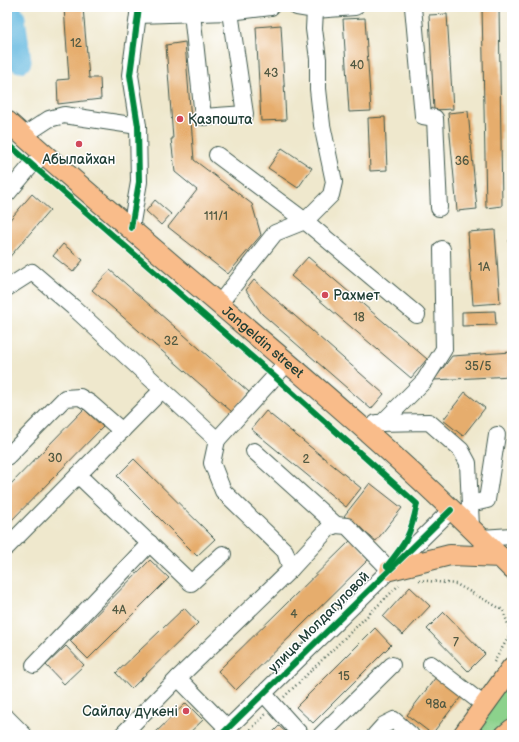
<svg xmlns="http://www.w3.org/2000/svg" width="519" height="742" font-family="'Balsamiq Sans',sans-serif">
  <rect width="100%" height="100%" fill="#fff"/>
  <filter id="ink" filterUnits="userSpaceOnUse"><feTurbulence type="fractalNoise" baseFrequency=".025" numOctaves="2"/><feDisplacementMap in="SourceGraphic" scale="8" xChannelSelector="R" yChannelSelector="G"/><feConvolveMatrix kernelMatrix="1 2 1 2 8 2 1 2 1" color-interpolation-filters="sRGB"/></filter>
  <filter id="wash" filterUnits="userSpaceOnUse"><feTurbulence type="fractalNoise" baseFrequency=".012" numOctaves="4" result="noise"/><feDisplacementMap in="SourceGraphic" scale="16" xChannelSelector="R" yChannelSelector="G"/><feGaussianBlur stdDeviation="0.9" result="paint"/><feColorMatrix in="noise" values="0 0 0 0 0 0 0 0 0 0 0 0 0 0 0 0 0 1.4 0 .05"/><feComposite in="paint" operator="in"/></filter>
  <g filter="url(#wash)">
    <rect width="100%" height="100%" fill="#efe8cd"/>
    <polygon fill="#8cd28c" stroke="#568860" points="512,675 512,719 495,735 465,735"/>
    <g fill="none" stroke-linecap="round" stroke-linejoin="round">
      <polyline stroke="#62b8df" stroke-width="23" points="8,7 14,18 20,61"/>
    </g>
    <g id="blocks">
      <g fill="#e6ad6d">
        <polygon points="64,7 83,7 89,78 100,78 101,99 58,104 57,80 69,79"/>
        <polygon points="482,7 499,7 502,206 486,208"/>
        <polygon points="447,14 453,109 434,110 429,15"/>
        <polygon points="365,18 371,111 349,112 343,19"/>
        <polygon points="281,25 286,120 261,121 256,27"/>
        <polygon points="185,42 194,160 252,204 261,235 228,274 168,227 197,190 175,172 171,139 173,139 166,45"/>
        <polygon points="468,111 477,209 457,211 448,113"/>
        <polygon points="385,117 387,170 370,171 368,118"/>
        <polygon points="282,148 312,168 298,188 268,168"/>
        <polygon points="32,194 50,210 7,260 7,223"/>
        <polygon points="155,200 171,214 161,225 146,211"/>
        <polygon points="495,230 500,303 473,305 468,232"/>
        <polygon points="512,239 512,271 511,271 509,240"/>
        <polygon points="63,244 83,260 73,272 53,256"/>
        <polygon points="308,257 427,359 411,378 291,276"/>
        <polygon points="110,270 249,392 232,412 92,290"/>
        <polygon points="254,280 384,394 371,409 262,314 246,290"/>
        <polygon points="495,311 496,325 462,326 462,312"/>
        <polygon points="512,352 512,376 434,380 452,356"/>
        <polygon points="465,392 485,408 463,436 443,420"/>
        <polygon points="84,409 103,427 7,525 7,488"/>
        <polygon points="266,411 361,488 346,507 251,429"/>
        <polygon points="134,459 215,539 197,556 117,476"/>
        <polygon points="370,483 402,508 376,541 344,516"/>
        <polygon points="352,539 370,558 236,690 218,671"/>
        <polygon points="150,560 169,578 88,659 70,641"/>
        <polygon points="410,587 430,606 403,635 383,617"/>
        <polygon points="184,608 198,623 131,689 116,673"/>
        <polygon points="444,612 485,654 468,671 427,629"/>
        <polygon points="375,628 391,645 313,723 296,707"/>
        <polygon points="66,646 84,665 64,684 46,665"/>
        <polygon points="439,673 464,693 432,734 407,715"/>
        <polygon points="186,703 203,720 187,735 153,735"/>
        <polygon points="279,726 289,735 270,735"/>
      </g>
    </g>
  </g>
  <g filter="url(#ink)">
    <use href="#blocks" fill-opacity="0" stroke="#3e574b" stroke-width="1"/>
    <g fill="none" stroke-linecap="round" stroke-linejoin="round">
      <g stroke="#3e574b" stroke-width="18">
        <g id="minor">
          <polyline points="413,7 423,116 435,118 439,208"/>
          <polyline points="315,10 355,7"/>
          <polyline points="192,13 203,117 245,114 230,12"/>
          <polyline points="138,15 230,12 271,7"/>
          <polyline points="23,136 49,119 64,115 138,126"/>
          <polyline points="217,155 305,221 417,315"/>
          <polyline points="7,194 29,168 45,154"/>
          <polyline points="131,228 139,182 138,126 130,75 139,7"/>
          <polyline points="7,288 32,272 73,307 217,440 212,463 223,491 285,551 291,569 178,678"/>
          <polyline points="219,304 275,233 305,221 331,195 334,182 322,125 318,89 318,59 314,29 315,10 297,7"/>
          <polyline points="376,423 429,422 461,450 468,463 471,527"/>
          <polyline points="382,423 424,381 444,349 442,249"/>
          <polyline points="217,440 288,362"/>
          <polyline points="254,451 336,525"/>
          <polyline points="7,457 65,398 80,397 90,403 122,431"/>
          <polyline points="78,475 191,583 223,554"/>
          <polyline points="470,504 487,500 497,435"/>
          <polyline points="481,538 512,536"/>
          <polyline points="7,547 162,390"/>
          <polyline points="291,569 329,528 336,525 347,526 390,570"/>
          <polyline points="431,664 484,705"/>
          <polyline points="34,665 150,543"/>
          <polyline points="264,694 301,735"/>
          <polyline points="7,718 24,735"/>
          <polyline points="122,735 178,678 228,729"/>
          <polyline points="221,735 451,510"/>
          <polyline points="321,735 392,665"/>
          <polyline points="375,735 384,725 394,720 411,735"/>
        </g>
      </g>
      <g stroke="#3e574b" stroke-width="22">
        <g id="major">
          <path id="s1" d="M 7,121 C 174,272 354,408 512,569"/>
          <polyline points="390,570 450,555 501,557"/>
          <polyline points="463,735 512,667"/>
          <polyline points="505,735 512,729"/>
        </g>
      </g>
      <g stroke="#3e574b" stroke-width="2.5" stroke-dasharray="1 3" stroke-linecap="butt">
        <polyline points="419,580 456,584 503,610 511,633 494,662"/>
        <polyline points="284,697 399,585"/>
        <polyline points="245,735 266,714"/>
      </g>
      <use href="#minor" stroke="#fff" stroke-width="16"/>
      <use href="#major" stroke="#f9bc8a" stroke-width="20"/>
      <g stroke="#fff" stroke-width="8">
        <g id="cycleway">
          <path d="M 7,143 L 275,377 L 417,504 C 411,534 406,543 387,566"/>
          <polyline points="131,228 139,182 138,126 130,75 139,7"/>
          <polyline points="221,735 451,510"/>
        </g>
      </g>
      <use href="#cycleway" stroke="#00873e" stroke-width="6"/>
    </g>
  </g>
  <g fill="#d1495b" stroke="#fff" stroke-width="1.5">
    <circle cx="180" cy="119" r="4"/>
    <circle cx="79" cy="144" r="4"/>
    <circle cx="325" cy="295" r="4"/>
    <circle cx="186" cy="711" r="4"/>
  </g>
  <g text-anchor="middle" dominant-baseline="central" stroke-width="3" stroke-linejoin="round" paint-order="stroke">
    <g font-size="12" fill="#515942">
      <text x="76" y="43">12</text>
      <text x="357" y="65">40</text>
      <text x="271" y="73">43</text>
      <text x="462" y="161">36</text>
      <text x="216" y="216">111/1</text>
      <text x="484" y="267">1А</text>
      <text x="359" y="317">18</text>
      <text x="171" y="341">32</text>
      <text x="478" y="366">35/5</text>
      <text x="55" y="458">30</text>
      <text x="306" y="459">2</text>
      <text x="119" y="610">4А</text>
      <text x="294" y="614">4</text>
      <text x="456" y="642">7</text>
      <text x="344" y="676">15</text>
      <text x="436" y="704">98а</text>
    </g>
    <g font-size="14" fill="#1f3d34" stroke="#fff" text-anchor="start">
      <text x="188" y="119">Қазпошта</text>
      <text x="79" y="159" text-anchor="middle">Абылайхан</text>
      <text x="333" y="295">Рахмет</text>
      <text x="178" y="711" text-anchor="end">Сайлау дүкені</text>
    </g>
    <g font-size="14" fill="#1f3d34" stroke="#fff">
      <text stroke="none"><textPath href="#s1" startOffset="338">Jangeldin street</textPath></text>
      <text transform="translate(319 622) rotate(-45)">улица Молдагуловой</text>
    </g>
  </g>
  <rect width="519" height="742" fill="none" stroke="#fff" stroke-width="24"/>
</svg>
